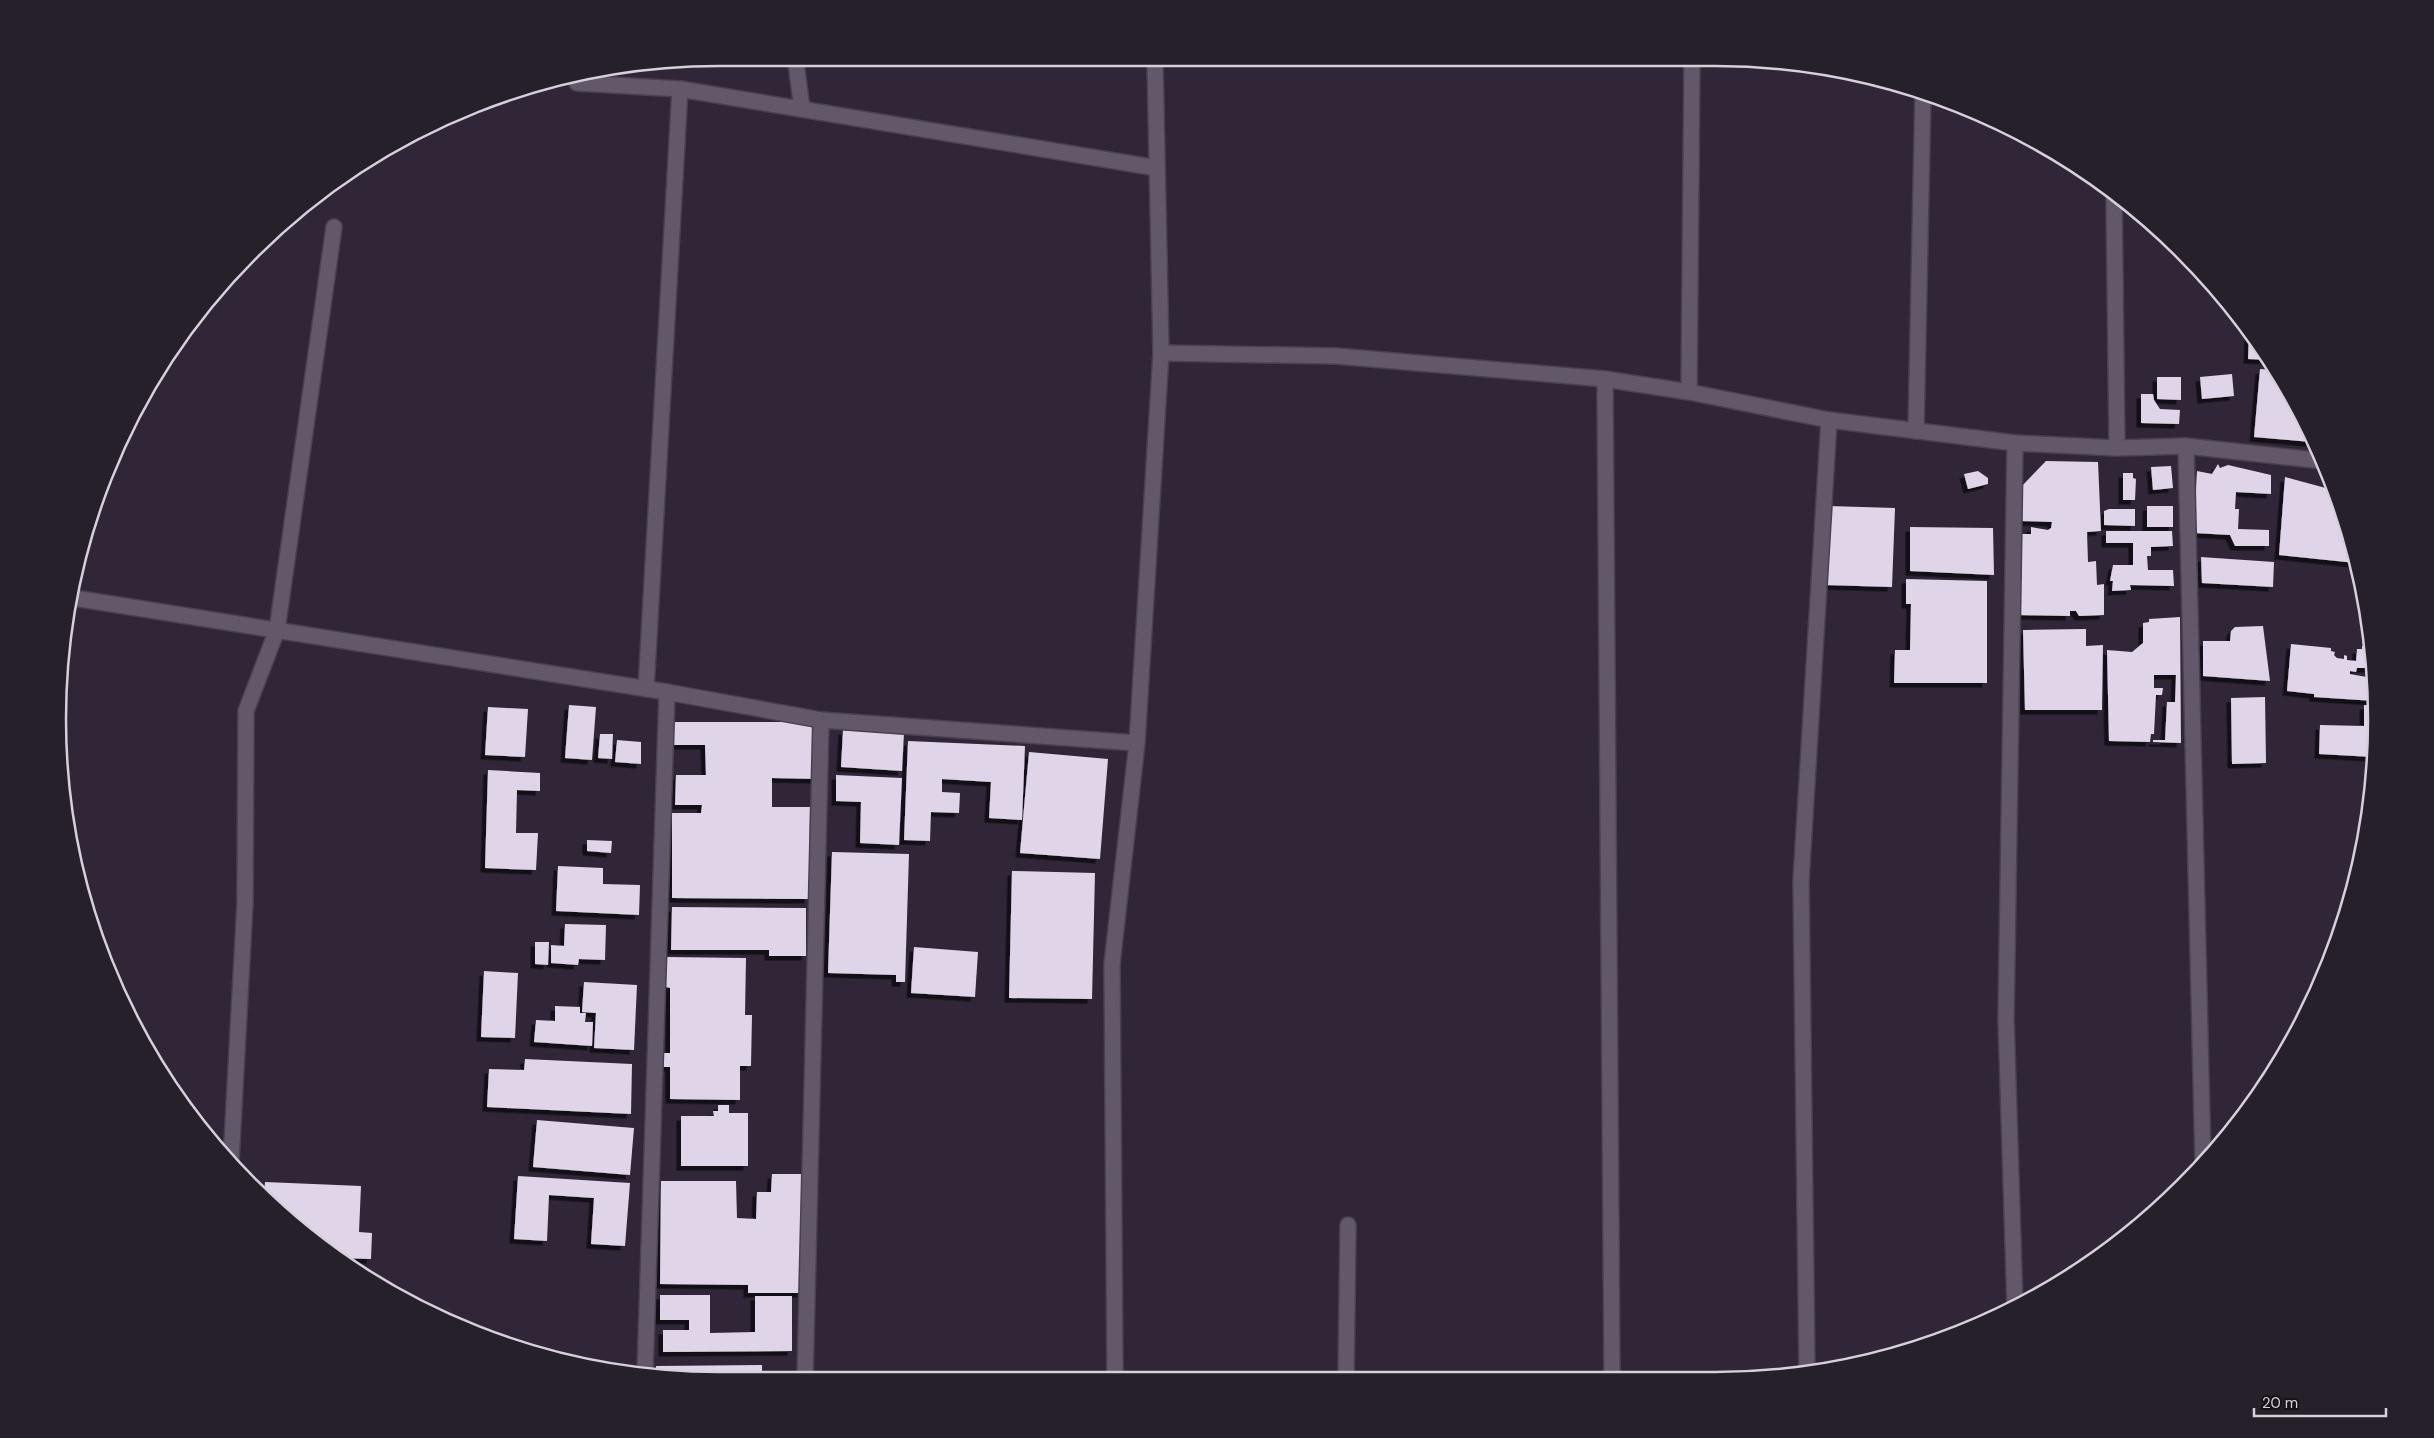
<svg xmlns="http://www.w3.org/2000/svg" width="2434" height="1438" font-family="'DM Sans',sans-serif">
  <defs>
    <filter id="shadow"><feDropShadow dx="-4.5" dy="4.5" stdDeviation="0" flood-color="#0009"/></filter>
  </defs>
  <rect width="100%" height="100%" fill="#302637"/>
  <g fill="#e0d4e9" filter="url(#shadow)">
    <polygon points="2249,332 2265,351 2270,360 2248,359"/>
    <polygon points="2260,369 2275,370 2311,438 2311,442 2254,437"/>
    <polygon points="2232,374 2234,396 2202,399 2200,377"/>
    <polygon points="2157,377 2181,377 2181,400 2157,399"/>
    <polygon points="2141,394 2153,394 2154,400 2160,409 2180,410 2179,424 2141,423"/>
    <polygon points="2046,461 2098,462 2101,531 2087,532 2088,562 2096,561 2097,585 2104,584 2104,615 2079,616 2076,611 2070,611 2070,616 2018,615 2020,534 2031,534 2031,527 2048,530 2051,528 2052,522 2021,521 2022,486"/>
    <polygon points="2218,464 2220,468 2228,465 2271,475 2271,494 2236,492 2235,509 2239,509 2238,529 2269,530 2269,546 2235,546 2230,535 2194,533 2197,471 2212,474"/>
    <polygon points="2171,466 2173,488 2153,490 2151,467"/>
    <polygon points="1978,471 1988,478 1988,484 1968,489 1964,474"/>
    <polygon points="2123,473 2133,473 2133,478 2136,479 2135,500 2123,500"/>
    <polygon points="2285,477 2333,490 2356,563 2279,555"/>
    <polygon points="1829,506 1895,508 1892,587 1825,585"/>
    <rect x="2147" y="506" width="26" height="21"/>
    <polygon points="2109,509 2135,509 2135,526 2104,525 2104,511"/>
    <polygon points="1910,527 1993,528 1994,575 1910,571"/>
    <polygon points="2106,531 2172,531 2173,546 2151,547 2151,556 2147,556 2148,570 2173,570 2174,586 2130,585 2131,590 2112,591 2113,581 2110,581 2113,565 2133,565 2133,543 2106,543"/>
    <polygon points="2201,557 2274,562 2273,587 2202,583"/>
    <polygon points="1906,579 1987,581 1987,683 1894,683 1895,650 1910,650 1911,604 1906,604"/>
    <polygon points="2180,617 2181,743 2153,742 2153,740 2165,740 2167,702 2175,702 2176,675 2154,675 2154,688 2163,688 2162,695 2156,695 2154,734 2151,734 2150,742 2109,741 2107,650 2132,652 2143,643 2143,623 2149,622 2149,619"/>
    <polygon points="2263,626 2270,681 2203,676 2203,641 2230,641 2231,631 2235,627"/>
    <polygon points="2086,629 2086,646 2103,645 2102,710 2025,710 2023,630"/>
    <polygon points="2291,644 2331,648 2331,651 2335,652 2334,655 2337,658 2344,659 2344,655 2347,656 2347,660 2356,661 2357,649 2362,649 2362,646 2369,646 2371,668 2357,668 2356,672 2350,671 2350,674 2372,678 2375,701 2314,697 2314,694 2287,691"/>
    <polygon points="2265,697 2266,763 2232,764 2231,698"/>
    <polygon points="569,705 596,707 592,760 565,758"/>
    <polygon points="2364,705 2375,706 2376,719 2373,757 2319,754 2320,725 2364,726"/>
    <polygon points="488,707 528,709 525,757 485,755"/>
    <polygon points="673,722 818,722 818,779 772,778 772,807 810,807 809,899 672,898 672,813 701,813 702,805 675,805 676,775 706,775 705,745 673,745"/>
    <polygon points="843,730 904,733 902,771 841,767"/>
    <polygon points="600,734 613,734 612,759 598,758"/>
    <polygon points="617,740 641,742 641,764 615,762"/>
    <polygon points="908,741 1025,746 1022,820 989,818 991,782 942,779 942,792 960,793 959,813 931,812 930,841 904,840"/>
    <polygon points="1029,752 1108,759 1100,859 1020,853"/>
    <polygon points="488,770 540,773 540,791 517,790 516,833 538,833 536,870 485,868"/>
    <polygon points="836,775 902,778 899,845 860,843 861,802 836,801"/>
    <polygon points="587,840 612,841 611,853 587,851"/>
    <polygon points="832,852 909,854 905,982 896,982 896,975 828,973"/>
    <polygon points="558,866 603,868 603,884 640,885 639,915 556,911"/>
    <polygon points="1012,871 1095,873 1092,999 1009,998"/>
    <polygon points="672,907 806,908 806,956 769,956 769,950 671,950"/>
    <polygon points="565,924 606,925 605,960 579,959 578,965 551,963 551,945 564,946"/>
    <polygon points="535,942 549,942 548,965 535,964"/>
    <polygon points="914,947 978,952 975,997 911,993"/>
    <polygon points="666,957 746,958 745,1015 752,1015 751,1066 740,1066 740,1100 670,1099 670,1067 663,1067 663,1053 670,1053 670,988 666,987"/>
    <polygon points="484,971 518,973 515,1038 481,1037"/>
    <polygon points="584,982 637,985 634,1050 594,1048 596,1013 582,1012"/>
    <polygon points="555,1006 580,1007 580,1013 586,1013 585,1022 593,1022 592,1046 534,1042 536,1020 555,1021"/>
    <polygon points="525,1059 632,1064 631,1114 487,1107 489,1069 524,1070"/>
    <polygon points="718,1105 729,1105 729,1113 748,1113 748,1166 681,1166 681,1116 714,1116 713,1111 718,1111"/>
    <polygon points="537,1120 634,1128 630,1175 533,1167"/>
    <polygon points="772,1174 803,1174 802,1293 748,1293 748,1285 660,1284 661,1181 736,1181 737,1218 756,1219 757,1192 771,1192"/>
    <polygon points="518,1176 630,1183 625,1246 591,1244 594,1198 549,1195 547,1241 514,1239"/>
    <polygon points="265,1182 361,1186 359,1232 372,1233 371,1259 337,1258 283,1216 264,1196"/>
    <polygon points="660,1295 710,1295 710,1333 755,1332 755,1296 792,1296 792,1351 663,1352 663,1330 689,1330 689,1320 660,1320"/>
    <polygon points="762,1365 762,1379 675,1379 656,1375 656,1366"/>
  </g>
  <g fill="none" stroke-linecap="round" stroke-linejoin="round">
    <g stroke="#4a414f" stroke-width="18">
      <g id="street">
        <polyline points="796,63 802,109"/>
        <polyline points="577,83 680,89 1157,168"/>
        <polyline points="2114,195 2117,448"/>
        <polyline points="1161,353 1336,356 1605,379 1689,392 1829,420 2015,443 2117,448 2186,446 2324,461"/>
        <polyline points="1605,379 1612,1379"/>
        <polyline points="1689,392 1692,59"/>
        <polyline points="1916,431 1923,92"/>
        <polyline points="2015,443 2006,1019 2015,1306"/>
        <polyline points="2186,446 2203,1162"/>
        <polyline points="74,598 667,692 821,720 1137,743"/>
        <polyline points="646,689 680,89"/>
        <polyline points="231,1161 245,903 246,711 277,630 334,227"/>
        <polyline points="1807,1369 1801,881 1829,420"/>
        <polyline points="645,1373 667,692"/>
        <polyline points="805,1379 821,720"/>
        <polyline points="1115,1379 1112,964 1137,743 1161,353 1155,61"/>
        <polyline points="1346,1379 1348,1225"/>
      </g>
    </g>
    <use href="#street" stroke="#63586a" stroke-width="15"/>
  </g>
  <path d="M0 0H2434V1438H0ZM719 66H1715A653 653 0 0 1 2368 719V719A653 653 0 0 1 1715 1372H719A653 653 0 0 1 66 719V719A653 653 0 0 1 719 66Z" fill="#252029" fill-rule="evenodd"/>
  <path fill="none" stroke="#d7d0db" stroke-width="2.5" d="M719 66H1715A653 653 0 0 1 2368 719V719A653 653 0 0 1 1715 1372H719A653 653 0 0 1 66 719V719A653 653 0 0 1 719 66Z"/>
  <path d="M2254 1408v8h132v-8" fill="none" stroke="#d7d0db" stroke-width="2.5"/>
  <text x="2262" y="1408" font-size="15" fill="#d7d0db" stroke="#161119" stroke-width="4" paint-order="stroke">20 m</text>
</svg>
